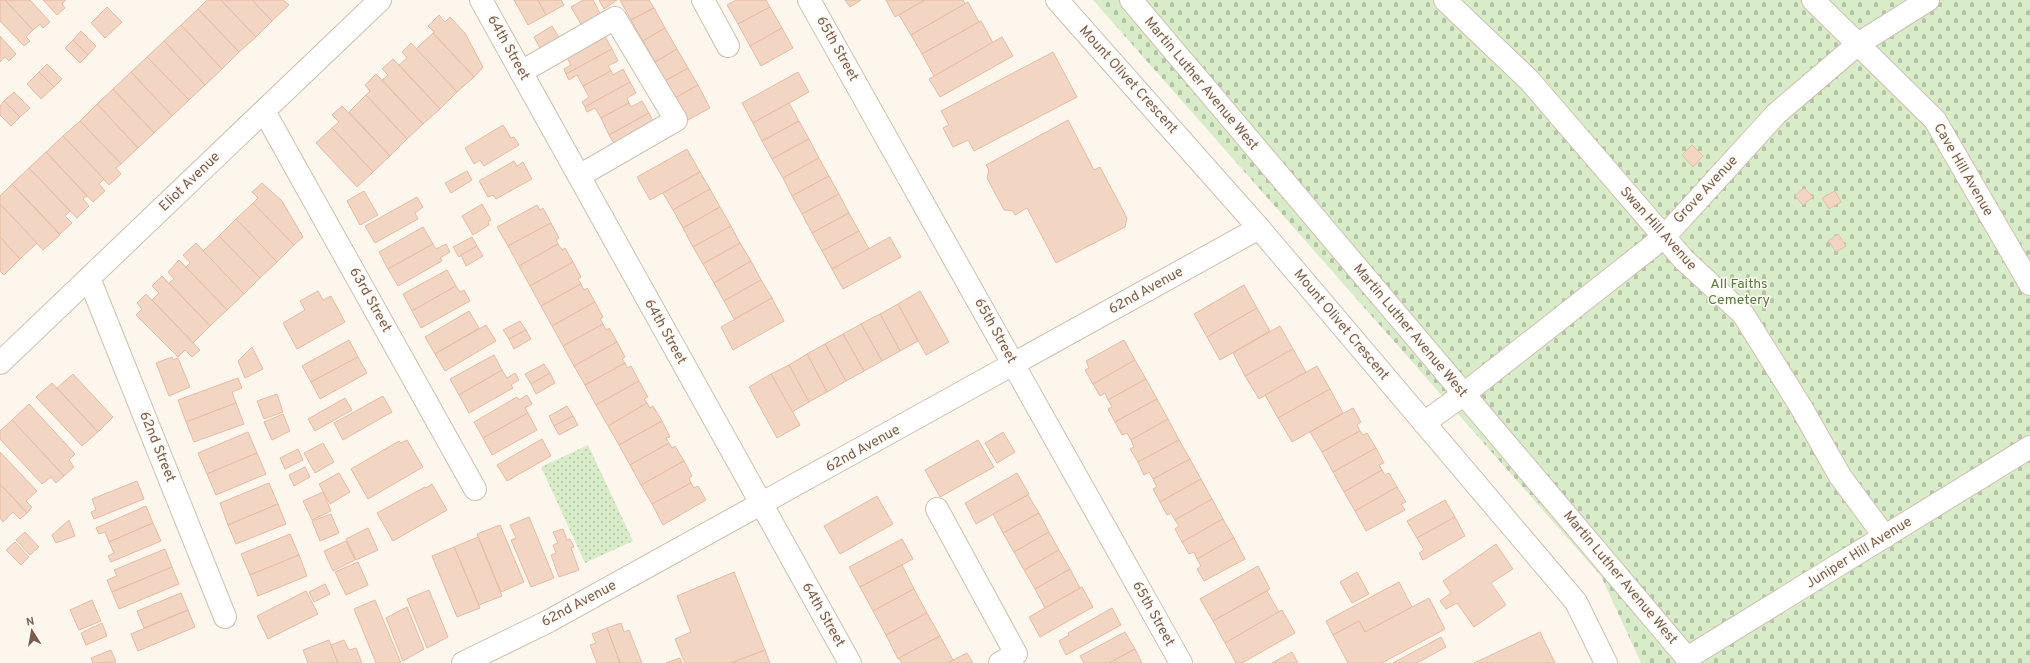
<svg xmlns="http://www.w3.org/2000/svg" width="2030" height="663" font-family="Overpass,sans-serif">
  <defs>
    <pattern id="green-dots" width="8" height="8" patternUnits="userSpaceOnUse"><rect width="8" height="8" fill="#d8ecc9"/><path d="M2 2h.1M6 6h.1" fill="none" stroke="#b4c2a5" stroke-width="1.8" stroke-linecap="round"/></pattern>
    <pattern id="cemetery-stones" width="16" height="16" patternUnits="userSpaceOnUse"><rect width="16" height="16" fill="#d8ecc9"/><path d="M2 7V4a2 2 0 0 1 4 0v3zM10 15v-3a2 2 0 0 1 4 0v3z" fill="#b4c2a5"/></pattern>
  </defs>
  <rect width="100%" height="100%" fill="#fdf6ec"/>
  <polygon fill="url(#green-dots)" points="588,445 633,541 585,563 541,467"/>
  <polygon fill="url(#cemetery-stones)" points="1093,0 2030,0 2030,663 1641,663 1601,576"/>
  <g fill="#f3d5c3" stroke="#e6bba3">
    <polygon points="0,0 5,0 33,30 26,37 30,41 24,46 0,21"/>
    <polygon points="5,0 30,0 50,22 43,28 40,24 33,30"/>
    <polygon points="43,0 66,0 62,4 65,8 57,15"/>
    <polygon points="207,0 221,0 256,37 239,52 198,9"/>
    <polygon points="221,0 252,0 272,21 256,37"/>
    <polygon points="252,0 283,0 289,5 272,21"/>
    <polygon points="514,0 538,0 546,15 528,25"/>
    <polygon points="538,0 561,0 564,5 546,15"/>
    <polygon points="583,0 593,0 601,15 585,31 571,7"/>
    <polygon points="599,0 617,0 604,9"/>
    <polygon points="620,0 649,0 654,8 631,20"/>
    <polygon points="736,0 766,0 770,7 738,24 727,5"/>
    <polygon points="845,0 861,0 850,7"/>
    <polygon points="886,0 925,0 895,17"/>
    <polygon points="925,0 963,0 965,4 911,35 899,15"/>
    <polygon points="968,2 979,22 922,54 911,35"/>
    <polygon points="107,7 122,22 105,38 91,23"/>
    <polygon points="770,7 782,28 750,46 738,24"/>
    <polygon points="654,8 665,28 643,41 631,20"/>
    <polygon points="198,9 239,52 222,69 181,25"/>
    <polygon points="439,15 445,22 450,17 465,33 483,67 474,77 433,33 434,32 428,26"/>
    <polygon points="981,21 993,43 934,76 922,54"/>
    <polygon points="181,25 222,69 205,85 164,41"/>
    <polygon points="552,26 563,44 544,55 534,37"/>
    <polygon points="665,28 677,49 655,62 643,41"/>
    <polygon points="782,28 793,48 761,66 750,46"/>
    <polygon points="81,31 96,46 88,55 73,40"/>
    <polygon points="433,33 474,77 457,92 416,49"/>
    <polygon points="603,33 612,49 566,74 564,69 571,65 565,54"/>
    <polygon points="0,36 16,54 9,61 5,57 0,62"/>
    <polygon points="1002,37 1013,56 940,97 929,79"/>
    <polygon points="73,40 88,55 80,63 65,48"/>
    <polygon points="164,41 205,85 189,100 147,57"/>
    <polygon points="411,43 457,92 440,109 399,65 407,58 402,52"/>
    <polygon points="612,49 618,61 608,66 611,71 583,86 577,75 569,80 566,74"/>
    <polygon points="677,49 688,68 665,81 655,62"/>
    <polygon points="1053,52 1077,97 974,151 968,140 953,147 943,128 949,125 941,111"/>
    <polygon points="147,57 189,100 172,116 131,72"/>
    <polygon points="393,59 440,109 423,124 382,80 388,75 382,69"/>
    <polygon points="47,64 62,79 54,87 39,72"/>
    <polygon points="688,68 698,85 675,98 665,81"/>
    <polygon points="623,69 630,82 585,107 582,102 589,97 583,86 611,71 613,75"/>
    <polygon points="39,72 54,87 41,99 27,84"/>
    <polygon points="131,72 172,116 154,133 113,89"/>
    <polygon points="798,72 809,92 753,123 742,103"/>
    <polygon points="376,74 423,124 407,139 366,95 370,91 365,85"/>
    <polygon points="630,82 636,93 627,98 629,103 601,118 595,108 587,112 585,107"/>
    <polygon points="698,85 710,108 688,120 675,98"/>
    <polygon points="113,89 154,133 138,148 97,104"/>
    <polygon points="14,92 30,108 20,117 4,101"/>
    <polygon points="366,95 407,139 390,156 349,112"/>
    <polygon points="4,101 20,117 11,126 0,115 0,106"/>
    <polygon points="642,101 649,113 609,135 601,118 629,103 631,107"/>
    <polygon points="789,103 799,121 762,141 753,123"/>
    <polygon points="97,104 138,148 121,164 80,121"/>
    <polygon points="342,106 390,156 373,172 332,128 339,122 332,115"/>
    <polygon points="649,113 657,129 618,150 609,135"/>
    <polygon points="1068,120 1094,170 1100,167 1127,218 1125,227 1056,263 1027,208 1015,215 1013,211 1004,210 987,178 989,170 986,165"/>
    <polygon points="80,121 121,164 116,168 121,174 109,185 63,136"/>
    <polygon points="799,121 809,139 772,159 762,141"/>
    <polygon points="503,125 511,138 514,137 519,145 484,166 480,160 474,164 465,148"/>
    <polygon points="332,128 373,172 357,187 316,143"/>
    <polygon points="63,136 104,179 99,184 105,191 93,202 46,152"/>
    <polygon points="809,139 819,158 783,178 772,159"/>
    <polygon points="1692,145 1703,156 1693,167 1682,155"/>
    <polygon points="687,149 700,172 650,200 637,177"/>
    <polygon points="46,152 87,196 83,199 89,206 77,218 29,168"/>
    <polygon points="819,158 829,176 792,196 783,178"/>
    <polygon points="514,161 517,166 523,162 532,179 496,199 493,195 488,197 479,181"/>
    <polygon points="29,168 70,211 65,216 72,223 60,234 12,184"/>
    <polygon points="467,171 472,180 451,193 445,183"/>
    <polygon points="700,172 710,189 673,210 663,193"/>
    <polygon points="829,176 839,194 802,214 792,196"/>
    <polygon points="262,183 282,201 303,237 294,245 253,203 258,198 252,192"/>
    <polygon points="12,184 60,235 43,250 0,204 0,196"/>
    <polygon points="1804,188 1813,197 1803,205 1795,196"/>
    <polygon points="710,189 720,207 683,228 673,210"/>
    <polygon points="364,191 378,215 360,225 347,201"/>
    <polygon points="1835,191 1841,202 1829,209 1822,198"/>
    <polygon points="839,194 849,213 812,233 802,214"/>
    <polygon points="417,197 423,207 415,213 418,219 375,243 365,226"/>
    <polygon points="253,203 294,245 277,262 236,219"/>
    <polygon points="0,204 37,243 20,259 0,237"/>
    <polygon points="482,204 491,220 488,222 489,225 473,235 462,216"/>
    <polygon points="537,205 540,210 543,208 551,223 508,246 497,227"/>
    <polygon points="720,207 731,226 693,247 683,228"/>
    <polygon points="849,213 859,231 822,251 812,233"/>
    <polygon points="236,219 277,262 260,278 219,236"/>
    <polygon points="551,223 559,238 556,240 558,244 519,266 508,246"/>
    <polygon points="731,226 740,243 703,264 693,247"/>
    <polygon points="423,227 433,244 388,269 379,252"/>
    <polygon points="859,231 869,249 832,269 822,251"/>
    <polygon points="1838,234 1846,246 1836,252 1828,241"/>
    <polygon points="219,236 260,278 244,294 203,251"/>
    <polygon points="0,237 20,259 4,275 0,271"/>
    <polygon points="472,237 477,246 459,257 453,247"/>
    <polygon points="890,237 901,257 843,289 832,269"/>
    <polygon points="196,243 244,294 227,310 186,267 190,263 183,255"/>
    <polygon points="740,243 751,261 714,283 703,264"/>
    <polygon points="433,244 436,249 446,244 450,252 440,258 442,261 398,286 388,269"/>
    <polygon points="558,244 562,250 565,248 573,262 530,286 519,266"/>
    <polygon points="477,246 483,256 466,266 461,255"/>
    <polygon points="179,260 227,310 210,326 169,283 174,279 168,272"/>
    <polygon points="751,261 761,280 724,301 714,283"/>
    <polygon points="573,262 581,277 578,279 581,284 541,306 530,286"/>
    <polygon points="447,270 456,286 412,311 403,294"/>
    <polygon points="162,276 210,326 193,343 152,300 159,293 152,286"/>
    <polygon points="761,280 772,298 734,319 724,301"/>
    <polygon points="581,284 584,290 587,288 595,302 552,326 541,306"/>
    <polygon points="1244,285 1257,308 1207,337 1194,314"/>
    <polygon points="456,286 460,292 464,290 470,301 421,328 412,311"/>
    <polygon points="318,291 323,300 331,296 345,322 297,349 283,323 305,310 300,301"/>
    <polygon points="920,291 949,342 926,355 898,304"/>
    <polygon points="146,294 200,350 192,357 185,350 178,357 136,315 142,309 137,303"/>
    <polygon points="772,298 784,321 733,350 721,327"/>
    <polygon points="595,302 603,317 600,319 603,324 563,346 552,326"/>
    <polygon points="898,304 918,341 900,351 880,314"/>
    <polygon points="1257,308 1270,331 1220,360 1207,337"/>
    <polygon points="469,311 479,328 435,354 425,337"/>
    <polygon points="880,314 900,351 882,361 861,324"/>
    <polygon points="520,321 526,330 509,339 503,330"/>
    <polygon points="603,324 606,330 609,328 617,342 574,366 563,346"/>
    <polygon points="861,324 882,361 864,371 843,334"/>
    <polygon points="486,325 496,341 445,371 435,354"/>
    <polygon points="1280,326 1293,349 1245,376 1233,353"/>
    <polygon points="526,330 531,339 514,349 509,339"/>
    <polygon points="843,334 864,371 846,381 825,344"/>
    <polygon points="349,340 358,357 311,382 302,366"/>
    <polygon points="1124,340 1135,360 1093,384 1085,370 1089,368 1086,361"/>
    <polygon points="617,342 625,357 622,359 625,363 585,385 574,366"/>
    <polygon points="825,344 846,381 827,392 807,354"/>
    <polygon points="252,347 263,369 245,378 238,361"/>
    <polygon points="1293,349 1306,372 1259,399 1245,376"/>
    <polygon points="807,354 827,392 809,402 789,365"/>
    <polygon points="494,355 502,370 459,395 450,379"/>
    <polygon points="172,357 173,360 178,358 190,387 169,396 156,363"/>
    <polygon points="358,357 367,373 320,399 311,382"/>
    <polygon points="1135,360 1146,379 1108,400 1105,393 1100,396 1093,384"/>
    <polygon points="625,363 627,368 631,366 639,381 596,405 585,385"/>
    <polygon points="544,364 550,373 531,384 525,374"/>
    <polygon points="789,365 809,402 792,412 771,374"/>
    <polygon points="1317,366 1330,389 1278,418 1265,395"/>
    <polygon points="502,370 507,378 515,373 519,380 511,385 513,388 469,413 459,395"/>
    <polygon points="550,373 555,383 536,394 531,384"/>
    <polygon points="73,374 113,417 98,432 57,388"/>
    <polygon points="771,374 800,425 777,438 749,387"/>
    <polygon points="238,378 242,388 232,392 236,403 186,422 178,400"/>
    <polygon points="1146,379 1157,399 1115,422 1108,409 1112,407 1108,400"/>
    <polygon points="639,381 648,397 644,399 647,403 608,426 596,405"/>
    <polygon points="52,383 98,432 82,446 36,397"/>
    <polygon points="1330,389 1343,413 1292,442 1278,418"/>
    <polygon points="277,394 283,412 264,419 257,401"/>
    <polygon points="527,395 532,404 525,408 528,413 483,438 474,422 517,397 519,400"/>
    <polygon points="383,396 392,412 343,440 334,423"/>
    <polygon points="345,398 352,410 315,431 308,419"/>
    <polygon points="1157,399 1168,419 1131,440 1127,433 1122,435 1115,422"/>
    <polygon points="236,403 244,424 194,442 186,422"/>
    <polygon points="647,403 650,408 653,406 662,421 619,445 608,426"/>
    <polygon points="29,404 75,454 69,460 74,467 64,476 12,420"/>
    <polygon points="567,406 573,416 554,426 549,416"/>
    <polygon points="1353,408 1361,422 1357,425 1360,431 1322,452 1310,432"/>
    <polygon points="528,413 537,430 492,455 483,438"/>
    <polygon points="283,414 290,431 272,440 264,422"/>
    <polygon points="573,416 578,425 559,435 554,426"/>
    <polygon points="1168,419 1179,440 1138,462 1130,449 1134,447 1131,440"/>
    <polygon points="12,420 64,476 56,483 51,477 42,484 0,439 0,431"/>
    <polygon points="662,421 670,437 666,438 669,443 630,465 619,445"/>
    <polygon points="1360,431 1363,435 1367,433 1376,448 1333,472 1322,452"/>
    <polygon points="248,432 257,453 207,474 198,453"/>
    <polygon points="1003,432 1015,452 997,463 985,443"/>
    <polygon points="542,439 551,456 507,481 497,465"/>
    <polygon points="407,440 423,467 368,499 351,469 399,441 401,443"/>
    <polygon points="978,440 994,467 940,497 925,470"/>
    <polygon points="1179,440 1190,459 1153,479 1149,472 1144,475 1138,462"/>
    <polygon points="323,443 334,462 315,473 304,453"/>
    <polygon points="669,443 672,448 675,446 684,461 641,485 630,465"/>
    <polygon points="1376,448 1384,463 1379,465 1382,470 1344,492 1333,472"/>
    <polygon points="298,449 303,460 285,469 280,458"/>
    <polygon points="0,452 37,491 26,501 32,507 27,513 0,484"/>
    <polygon points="257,453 266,474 216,495 207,474"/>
    <polygon points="1190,459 1201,479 1160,502 1153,489 1157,487 1153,479"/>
    <polygon points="684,461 692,476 689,478 691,483 652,504 641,485"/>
    <polygon points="305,467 310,477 294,486 289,475"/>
    <polygon points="1382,470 1385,475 1389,473 1397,487 1355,511 1344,492"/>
    <polygon points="339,473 350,492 330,504 319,484"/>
    <polygon points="1017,473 1029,494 976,524 965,503"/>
    <polygon points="1201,479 1212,499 1175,520 1171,513 1167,515 1160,502"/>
    <polygon points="137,481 144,499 94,519 91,512 96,510 92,499"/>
    <polygon points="269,483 278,504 228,525 220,503"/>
    <polygon points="691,483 694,488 698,486 706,500 663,525 652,504"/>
    <polygon points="0,484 27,513 20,519 13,512 3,522 0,518"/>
    <polygon points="432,484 447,510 393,541 377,513 425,487 426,488"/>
    <polygon points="1397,487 1406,502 1401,504 1405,510 1366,531 1355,511"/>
    <polygon points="323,492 331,511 312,520 303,501"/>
    <polygon points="1028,495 1039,513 1003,533 993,514"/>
    <polygon points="877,496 893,524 840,554 824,526"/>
    <polygon points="1212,499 1223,519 1182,542 1175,529 1179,526 1175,520"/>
    <polygon points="1445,500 1455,517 1417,538 1407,521"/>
    <polygon points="278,504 286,524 236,544 228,525"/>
    <polygon points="146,506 153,523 109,542 105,532 99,534 96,528"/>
    <polygon points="1039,513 1049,532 1014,552 1003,533"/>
    <polygon points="331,514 339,533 320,541 312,521"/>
    <polygon points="529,517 554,578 531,587 511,540 516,538 510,525"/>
    <polygon points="1455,517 1465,536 1423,560 1419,553 1424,550 1417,538"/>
    <polygon points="1223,519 1234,538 1197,559 1194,552 1189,554 1182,542"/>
    <polygon points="69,520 75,536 56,543 52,535"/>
    <polygon points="153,523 161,541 111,562 108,556 114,553 109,542"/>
    <polygon points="500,525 524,582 501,592 477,534"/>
    <polygon points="368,528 378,550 356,560 346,539"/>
    <polygon points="563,529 567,540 570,539 574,547 571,548 579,570 559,577 551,555 556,553 553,545 558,543 553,532"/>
    <polygon points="25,532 39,547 30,555 16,540"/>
    <polygon points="1049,532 1059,550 1024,570 1014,552"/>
    <polygon points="290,534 299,555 250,575 241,554"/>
    <polygon points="478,537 502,596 479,605 454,547"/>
    <polygon points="1234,538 1245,559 1204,581 1197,569 1201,566 1197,559"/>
    <polygon points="902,539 913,559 860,587 849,567"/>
    <polygon points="346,541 355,560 333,571 324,551"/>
    <polygon points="15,542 29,557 21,565 6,550"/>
    <polygon points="1496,544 1513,569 1491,583 1506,605 1474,627 1457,603 1446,609 1440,601 1451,593 1443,581"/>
    <polygon points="454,547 480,608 457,617 432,556"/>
    <polygon points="165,549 172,567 112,592 107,580 117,576 114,570"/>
    <polygon points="1059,550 1070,569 1035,589 1024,570"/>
    <polygon points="299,555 307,576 258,596 250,575"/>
    <polygon points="358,562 368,585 346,595 335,572"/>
    <polygon points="902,565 914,589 873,611 860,587"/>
    <polygon points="1258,566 1270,589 1213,621 1200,599"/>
    <polygon points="172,567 179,584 119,609 112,592"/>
    <polygon points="1070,569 1080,588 1045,608 1035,589"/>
    <polygon points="734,572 765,650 731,663 685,663 675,639 691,632 677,596"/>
    <polygon points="1357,572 1369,594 1352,603 1340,582"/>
    <polygon points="1399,582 1412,607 1365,632 1359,621 1333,635 1326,621"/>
    <polygon points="325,584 330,594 314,602 309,592"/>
    <polygon points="1082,587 1093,607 1040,637 1029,617"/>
    <polygon points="914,589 927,613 886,635 873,611"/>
    <polygon points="429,590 448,637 427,648 407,599"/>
    <polygon points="306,591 318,614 268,639 257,616"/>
    <polygon points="1267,591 1279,612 1225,643 1213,621"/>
    <polygon points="181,593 188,610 144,628 137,611"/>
    <polygon points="1429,598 1445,629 1382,663 1348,663 1333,635 1359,621 1365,632"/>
    <polygon points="92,600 101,621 79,630 70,610"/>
    <polygon points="375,600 401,663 376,663 354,609"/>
    <polygon points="407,607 424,649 403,661 386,618"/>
    <polygon points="1112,608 1121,625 1066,655 1059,641 1069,635 1068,633"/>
    <polygon points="188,610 195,627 138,651 131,634"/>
    <polygon points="1282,610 1295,633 1242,663 1236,663 1225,643"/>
    <polygon points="927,613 940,636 898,659 886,635"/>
    <polygon points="102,623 107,636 86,645 81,633"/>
    <polygon points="621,623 624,632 629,630 642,663 620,663 607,628"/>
    <polygon points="607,628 620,663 597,663 590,645 596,643 592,634"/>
    <polygon points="1125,632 1135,649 1109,663 1084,663 1080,656"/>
    <polygon points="1540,632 1555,663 1474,663"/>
    <polygon points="940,636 953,660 948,663 902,663 899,658"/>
    <polygon points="1441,637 1446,647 1417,663 1393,663"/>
    <polygon points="329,640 338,663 308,663 303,650"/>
    <polygon points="344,640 349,650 356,648 362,663 338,663 331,645"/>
    <polygon points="1135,649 1142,663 1109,663"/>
    <polygon points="111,650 116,662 93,663 91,658"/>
    <polygon points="765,650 770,663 731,663"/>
    <polygon points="1292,652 1298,663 1272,663"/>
    <polygon points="967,653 973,663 948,663 953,660"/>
    <polygon points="680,658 682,663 666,663"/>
  </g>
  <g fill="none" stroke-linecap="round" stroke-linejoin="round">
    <g stroke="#d1beb0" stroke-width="24">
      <g id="minor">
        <polyline points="481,0 850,663"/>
        <polyline points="703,0 728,46"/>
        <polyline points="809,0 1181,663"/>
        <polyline points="1057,0 1259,228 1576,602 1606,663"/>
        <polyline points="1131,0 1687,658 1688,663"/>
        <polyline points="1445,0 1529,80 1684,260 1743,314 1801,407 1840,476 1885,537"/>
        <polyline points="1813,0 1935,120 2030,284"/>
        <polyline points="521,72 615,18 676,120 579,176"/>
        <polyline points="264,111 475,489"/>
        <polyline points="89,278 225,617"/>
        <polyline points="0,363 380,0"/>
        <polyline points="1424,423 1464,394 1664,237 1776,114 1858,44 1928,0"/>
        <polyline points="937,509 1016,654 1000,663"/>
        <polyline points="1687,658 2030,447"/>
        <polyline points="463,663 549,621 1259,228"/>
      </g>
    </g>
    <use href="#minor" stroke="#fff" stroke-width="22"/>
  </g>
  <g text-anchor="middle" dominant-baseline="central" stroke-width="3" stroke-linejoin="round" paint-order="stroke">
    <g font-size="14" fill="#7a5c4d" stroke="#fffaf3">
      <text transform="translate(508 48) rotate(61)">64th Street</text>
      <text transform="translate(837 49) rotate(61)">65th Street</text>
      <text transform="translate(1128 80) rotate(48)">Mount Olivet Crescent</text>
      <text transform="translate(1201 84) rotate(50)">Martin Luther Avenue West</text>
      <text transform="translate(1963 170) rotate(60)">Cave Hill Avenue</text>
      <text transform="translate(190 182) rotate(-44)">Eliot Avenue</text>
      <text transform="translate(1706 190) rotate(-47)">Grove Avenue</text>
      <text transform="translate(1658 229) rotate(48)">Swan Hill Avenue</text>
      <text transform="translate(1146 291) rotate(-29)">62nd Avenue</text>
      <text transform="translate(370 300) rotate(61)">63rd Street</text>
      <text transform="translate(1341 325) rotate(50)">Mount Olivet Crescent</text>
      <text transform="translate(995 331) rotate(61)">65th Street</text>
      <text transform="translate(1410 331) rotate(50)">Martin Luther Avenue West</text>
      <text transform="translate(665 332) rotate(61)">64th Street</text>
      <text transform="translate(157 447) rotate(68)">62nd Street</text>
      <text transform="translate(863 449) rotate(-29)">62nd Avenue</text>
      <text transform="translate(1859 553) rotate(-32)">Juniper Hill Avenue</text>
      <text transform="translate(1620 578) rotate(50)">Martin Luther Avenue West</text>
      <text transform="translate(579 604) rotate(-28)">62nd Avenue</text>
      <text transform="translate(1153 614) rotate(61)">65th Street</text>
      <text transform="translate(823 615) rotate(60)">64th Street</text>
    </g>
    <g font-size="14" fill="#537a41" stroke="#fffaf3">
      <text x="1739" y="284">All Faiths<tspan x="1739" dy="16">Cemetery</tspan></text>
    </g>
  </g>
  <g transform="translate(32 631) rotate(349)" stroke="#fffaf3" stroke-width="3" paint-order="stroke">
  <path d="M0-3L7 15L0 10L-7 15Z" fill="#7a5c4d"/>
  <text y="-6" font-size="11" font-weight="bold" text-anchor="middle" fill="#7a5c4d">N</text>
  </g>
</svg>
